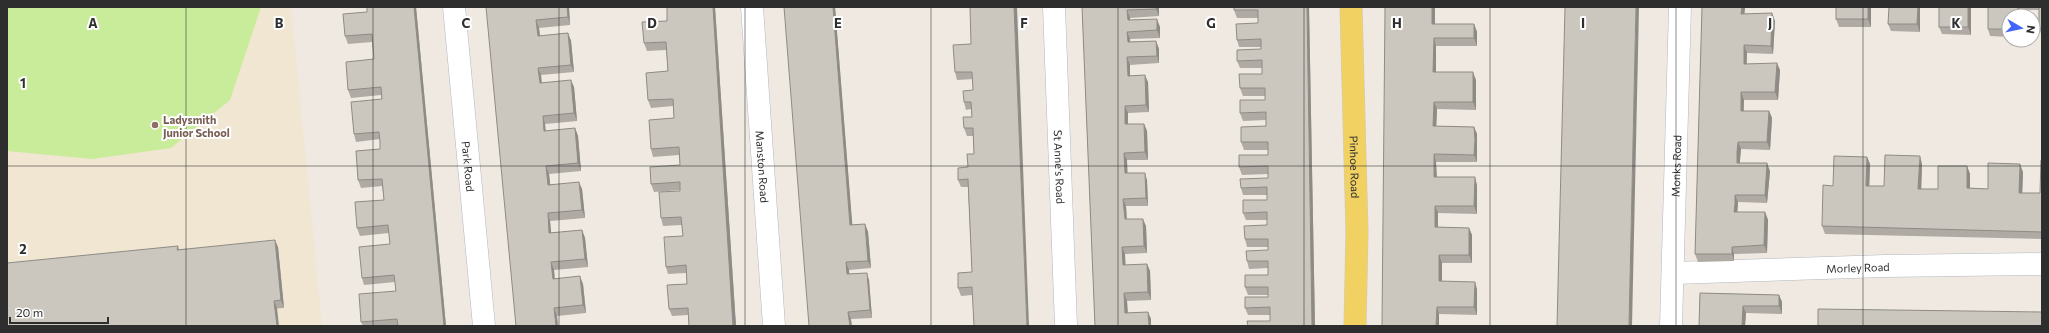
<svg xmlns="http://www.w3.org/2000/svg" width="2049" height="333" font-family="Commissioner,sans-serif">
  <rect width="100%" height="100%" fill="#efe9e1"/>
  <polygon fill="#f0e6d1" points="7,7 291,7 322,326 7,326"/>
  <polygon fill="#c9ec9a" points="7,7 261,7 230,100 171,148 92,159 7,151"/>
  <g fill="none" stroke-linecap="round" stroke-linejoin="round">
    <g stroke="#b4b7c1" stroke-width="23">
      <g id="minor">
        <path id="s1" d="M 454,7 L 484,326"/>
        <path id="s2" d="M 752,7 L 774,326"/>
        <path id="s3" d="M 1054,7 L 1066,326"/>
        <path id="s4" d="M 1674,273 L 1885,266 L 2042,264"/>
        <path id="s5" d="M 1671,326 L 1680,7"/>
      </g>
    </g>
    <g stroke="#c9c9c9" stroke-width="23">
      <g id="major">
        <path id="s6" d="M 1351,7 L 1357,232 L 1355,326"/>
      </g>
    </g>
    <use href="#minor" stroke="#fff" stroke-width="22"/>
    <use href="#major" stroke="#f2d163" stroke-width="22"/>
  </g>
  <g fill="#afaba4">
    <polygon points="416,7 446,326 363,326 361,322 396,291 395,282 364,285 362,278 390,244 389,233 360,236 357,228 384,200 382,186 361,188 358,180 380,149 380,139 356,142 354,134 382,99 381,95 351,98 348,90 374,59 372,42 348,44 345,36 367,12"/>
    <polygon points="486,7 569,7 570,25 539,28 540,36 568,33 571,41 574,72 541,75 542,83 574,87 577,121 545,124 546,131 575,128 578,136 581,171 549,174 550,184 582,189 585,218 550,221 551,233 582,230 585,238 588,267 554,270 555,279 583,284 586,313 557,316 558,326"/>
    <polygon points="667,7 715,7 736,326 689,326 688,315 672,316 669,309 687,284 686,273 668,274 666,267 683,236 682,225 663,226 661,218 680,191 680,190 654,192 651,184 680,165 679,155 653,157 651,149 674,118 673,106 651,108 648,100 668,71 666,50 647,51 644,43 667,21"/>
    <polygon points="835,7 852,225 865,224 868,232 871,268 849,270 849,274 869,280 872,318 851,319 809,326"/>
    <polygon points="1017,7 972,295 961,296 958,288 972,272 968,187 961,187 958,180 968,167 974,154 973,136 967,136 964,128 972,117 971,109 966,110 964,102 973,90 973,79 957,80 955,72 971,44"/>
    <polygon points="1082,7 1159,7 1159,16 1130,18 1130,20 1160,27 1160,38 1130,39 1130,42 1156,41 1159,49 1159,63 1130,65 1130,75 1148,82 1149,112 1128,113 1128,124 1144,124 1147,131 1148,160 1127,160 1127,173 1147,180 1148,206 1126,206 1127,219 1146,226 1147,253 1125,254 1125,265 1147,264 1150,271 1151,300 1127,301 1128,313 1148,312 1151,319 1095,326"/>
    <polygon points="1309,7 1315,326 1248,326 1270,321 1270,315 1248,315 1245,308 1268,297 1268,295 1248,295 1245,287 1268,275 1268,268 1249,269 1247,261 1268,250 1268,247 1247,247 1245,239 1267,225 1267,220 1246,220 1243,213 1267,200 1267,195 1243,195 1241,188 1268,178 1268,174 1242,175 1239,167 1268,155 1268,150 1244,150 1241,142 1266,126 1266,120 1243,121 1240,113 1265,100 1265,96 1243,96 1240,88 1262,74 1262,68 1240,68 1237,61 1261,49 1261,47 1239,47 1237,40 1258,23 1258,18 1237,18 1234,10"/>
    <polygon points="1435,7 1435,24 1474,24 1477,32 1477,46 1436,46 1436,72 1476,80 1476,110 1437,109 1436,126 1474,127 1477,134 1477,162 1436,162 1437,177 1477,185 1477,214 1438,213 1438,227 1469,228 1472,235 1472,263 1442,263 1442,281 1477,289 1477,315 1439,314 1382,326"/>
    <polygon points="1702,7 1745,7 1744,14 1772,13 1775,21 1773,54 1747,53 1747,64 1780,70 1778,100 1744,100 1744,111 1769,111 1772,118 1770,150 1741,149 1740,160 1740,163 1770,171 1767,203 1738,202 1737,212 1765,212 1768,220 1767,253 1734,254 1734,261 1698,262 1695,254"/>
    <polygon points="1871,7 1871,27 1839,27 1836,19"/>
    <polygon points="1889,7 1920,7 1920,32 1891,31 1888,24"/>
    <polygon points="1939,7 2042,7 2042,36 2039,28 2039,10 2020,10 2020,16 2009,16 2009,37 1990,36 1988,29 1988,7 1971,7 1971,35 1942,34 1939,27"/>
    <polygon points="1867,157 1870,164 1869,186 1884,186 1922,164 1921,189 1938,189 1967,166 1970,174 1970,188 1988,189 2023,172 2022,193 2040,193 2042,160 2042,239 1825,234 1822,226 1833,186"/>
    <polygon points="178,246 179,249 278,247 284,308 7,326"/>
    <polygon points="1700,293 1779,295 1782,302 1782,314 1746,313 1745,326 1699,326"/>
  </g>
  <g fill="#8e8b86">
    <polygon points="414,7 416,7 446,326 444,326"/>
    <polygon points="567,7 569,7 570,25 568,17"/>
    <polygon points="713,7 715,7 736,326 733,326"/>
    <polygon points="833,7 835,7 853,233 850,225"/>
    <polygon points="1014,7 1017,7 1029,326 1027,326"/>
    <polygon points="1156,7 1159,7 1159,16 1156,9"/>
    <polygon points="1307,7 1309,7 1315,326 1312,326"/>
    <polygon points="1432,7 1435,7 1435,31 1432,24"/>
    <polygon points="1636,7 1639,7 1632,326 1629,326"/>
    <polygon points="1742,7 1745,7 1744,21 1741,14"/>
    <polygon points="1868,7 1871,7 1871,27 1868,19"/>
    <polygon points="1918,7 1920,7 1920,32 1917,24"/>
    <polygon points="1968,7 1971,7 1971,35 1968,27"/>
    <polygon points="2018,7 2019,7 2020,10 2020,16 2017,16"/>
    <polygon points="1127,10 1130,18 1130,28 1128,20"/>
    <polygon points="1772,13 1775,21 1773,54 1771,46"/>
    <polygon points="1157,19 1160,27 1160,38 1157,30"/>
    <polygon points="536,20 539,28 541,44 538,36"/>
    <polygon points="1474,24 1477,32 1477,46 1474,38"/>
    <polygon points="1127,32 1130,39 1131,50 1128,42"/>
    <polygon points="568,33 571,41 574,72 571,65"/>
    <polygon points="1434,38 1436,46 1436,79 1433,72"/>
    <polygon points="1156,41 1159,49 1159,63 1157,56"/>
    <polygon points="1744,45 1747,53 1746,71 1744,64"/>
    <polygon points="1127,57 1130,65 1130,83 1128,76"/>
    <polygon points="1777,63 1780,70 1778,100 1775,92"/>
    <polygon points="538,68 541,75 542,90 540,83"/>
    <polygon points="1473,72 1476,80 1476,110 1473,102"/>
    <polygon points="1145,75 1148,82 1149,112 1146,105"/>
    <polygon points="571,80 574,87 577,121 574,113"/>
    <polygon points="1741,92 1744,100 1743,119 1741,111"/>
    <polygon points="1434,102 1437,109 1436,134 1433,126"/>
    <polygon points="1125,106 1128,113 1128,132 1125,124"/>
    <polygon points="1769,111 1772,118 1770,150 1767,142"/>
    <polygon points="543,116 545,124 546,139 544,131"/>
    <polygon points="1144,124 1147,131 1148,160 1145,152"/>
    <polygon points="1474,127 1477,134 1477,162 1474,155"/>
    <polygon points="575,128 578,136 581,171 578,163"/>
    <polygon points="1738,142 1741,149 1739,171 1737,163 1737,152"/>
    <polygon points="1124,153 1127,160 1128,181 1125,173"/>
    <polygon points="1434,154 1436,162 1437,184 1434,177"/>
    <polygon points="1920,156 1922,164 1921,196 1918,189"/>
    <polygon points="1867,157 1870,164 1869,194 1866,186"/>
    <polygon points="1767,163 1770,171 1767,203 1765,195"/>
    <polygon points="2020,164 2023,172 2022,200 2019,193"/>
    <polygon points="546,166 549,174 551,192 548,185"/>
    <polygon points="1967,166 1970,174 1970,196 1967,188"/>
    <polygon points="1145,173 1147,180 1148,206 1146,198"/>
    <polygon points="1475,177 1477,185 1477,214 1474,206"/>
    <polygon points="579,182 582,189 585,218 582,210"/>
    <polygon points="1735,195 1738,202 1737,219 1734,212"/>
    <polygon points="1123,199 1126,206 1127,227 1125,219"/>
    <polygon points="1435,206 1438,213 1438,235 1435,227"/>
    <polygon points="1765,212 1768,220 1767,253 1764,245"/>
    <polygon points="548,213 550,221 552,241 549,233"/>
    <polygon points="1143,219 1146,226 1147,253 1144,246"/>
    <polygon points="865,224 868,232 871,268 868,261"/>
    <polygon points="1469,228 1472,235 1472,263 1469,255"/>
    <polygon points="582,230 585,238 588,267 585,259"/>
    <polygon points="275,240 278,247 284,308 281,300"/>
    <polygon points="1122,247 1125,254 1126,272 1123,265"/>
    <polygon points="1732,247 1734,254 1734,261 1732,254"/>
    <polygon points="1439,255 1442,263 1442,289 1439,281"/>
    <polygon points="551,262 554,270 555,287 553,279"/>
    <polygon points="846,262 849,270 850,282 847,274"/>
    <polygon points="1147,264 1150,271 1151,300 1148,292"/>
    <polygon points="867,273 869,280 872,318 870,310"/>
    <polygon points="580,276 583,284 586,313 583,305"/>
    <polygon points="1475,282 1477,289 1477,315 1474,307"/>
    <polygon points="1124,293 1127,301 1128,320 1125,313"/>
    <polygon points="1779,295 1782,302 1782,314 1779,306"/>
    <polygon points="274,301 277,308 279,326 277,326"/>
    <polygon points="1743,306 1746,313 1745,326 1742,326"/>
    <polygon points="1437,307 1439,314 1439,326 1436,326"/>
    <polygon points="554,308 557,316 558,326 556,326"/>
    <polygon points="848,312 851,319 852,326 850,326"/>
    <polygon points="1148,312 1151,319 1151,326 1149,326"/>
  </g>
  <g fill="#cbc7bf" stroke="#8e8b86">
    <polygon points="367,7 414,7 444,326 398,326 397,319 361,322 359,294 396,291 394,275 362,278 359,247 390,244 388,225 357,228 355,202 384,200 382,179 358,180 356,151 380,149 380,142 379,132 354,134 351,102 382,99 381,87 348,90 346,62 374,59 372,34 345,36 343,14 367,12"/>
    <polygon points="486,7 567,7 568,17 536,20 538,36 568,33 571,65 538,68 540,83 571,80 574,113 543,116 544,131 575,128 578,163 546,166 548,185 579,182 582,210 548,213 549,233 582,230 585,259 551,262 553,279 580,276 583,305 554,308 556,326 516,326"/>
    <polygon points="667,7 713,7 733,326 689,326 688,308 669,309 667,285 687,284 686,265 666,267 664,237 683,236 681,217 661,218 659,192 680,191 680,182 651,184 650,167 680,165 679,147 651,149 649,120 674,118 673,99 648,100 646,73 668,71 666,42 644,43 642,22 667,21"/>
    <polygon points="784,7 833,7 850,225 865,224 868,261 846,262 847,274 867,273 870,310 848,312 850,326 809,326"/>
    <polygon points="970,7 1014,7 1027,326 974,326 972,287 958,288 958,273 972,272 968,179 958,180 958,168 968,167 967,154 974,154 973,128 964,128 963,117 972,117 971,102 964,102 963,91 973,90 972,72 955,72 953,45 971,44"/>
    <polygon points="1082,7 1156,7 1156,9 1127,10 1128,20 1157,19 1157,30 1127,32 1128,42 1156,41 1157,56 1127,57 1128,76 1145,75 1146,105 1125,106 1125,124 1144,124 1145,152 1124,153 1125,173 1145,173 1146,198 1123,199 1125,219 1143,219 1144,246 1122,247 1123,265 1147,264 1148,292 1124,293 1125,313 1148,312 1149,326 1095,326"/>
    <polygon points="1234,7 1307,7 1312,326 1248,326 1247,321 1270,321 1270,307 1245,308 1245,297 1268,297 1268,287 1245,287 1245,275 1268,275 1268,261 1247,261 1246,251 1268,250 1268,239 1245,239 1244,226 1267,225 1267,212 1243,213 1243,200 1267,200 1267,187 1241,188 1240,179 1268,178 1268,166 1239,167 1239,155 1268,155 1268,142 1241,142 1241,127 1266,126 1266,112 1240,113 1240,100 1265,100 1265,88 1240,88 1239,74 1262,74 1262,60 1237,61 1237,50 1261,49 1261,39 1237,40 1236,24 1258,23 1258,10 1234,10"/>
    <polygon points="1385,7 1432,7 1432,24 1474,24 1474,38 1434,38 1433,72 1473,72 1473,102 1434,102 1433,126 1474,127 1475,139 1474,155 1434,154 1434,177 1475,177 1474,206 1435,206 1435,227 1469,228 1469,255 1439,255 1439,281 1475,282 1474,307 1437,307 1436,326 1382,326"/>
    <polygon points="1565,7 1636,7 1629,326 1557,326"/>
    <polygon points="1702,7 1742,7 1741,14 1772,13 1771,46 1744,45 1744,64 1777,63 1775,92 1741,92 1741,111 1769,111 1767,142 1738,142 1737,152 1737,163 1767,163 1765,195 1735,195 1735,204 1734,212 1765,212 1764,245 1732,247 1732,254 1695,254"/>
    <rect x="1836" y="7" width="32" height="12"/>
    <polygon points="1889,7 1918,7 1917,24 1888,24"/>
    <rect x="1939" y="7" width="29" height="20"/>
    <polygon points="1988,7 2018,7 2017,16 2009,16 2009,29 1988,29"/>
    <rect x="2039" y="7" width="3" height="21"/>
    <polygon points="1885,155 1920,156 1918,189 1938,189 1938,166 1967,166 1967,188 1988,189 1988,163 2020,164 2019,193 2040,193 2041,160 2042,160 2042,232 1822,226 1823,185 1833,186 1834,156 1867,157 1866,186 1884,186"/>
    <polygon points="275,240 281,300 274,301 277,326 7,326 7,263 178,246 177,250"/>
    <polygon points="1700,293 1779,295 1779,306 1743,306 1742,326 1699,326"/>
    <polygon points="1818,309 2042,312 2042,326 1818,326"/>
  </g>
  <path fill="none" stroke="#2e2e2e" stroke-width="1" stroke-opacity="0.55" d="M 186,7 L 186,326M 373,7 L 373,326M 559,7 L 559,326M 745,7 L 745,326M 931,7 L 931,326M 1118,7 L 1118,326M 1304,7 L 1304,326M 1490,7 L 1490,326M 1676,7 L 1676,326M 1863,7 L 1863,326M 7,166 L 2042,166"/>
  <circle fill="#8d6e63" stroke="#fff" stroke-width="1.5" cx="155" cy="125" r="4"/>
  <g text-anchor="middle" dominant-baseline="central" stroke-width="4" stroke-linejoin="round" paint-order="stroke">
    <g font-size="11" font-weight="bold" fill="#785e54" stroke="#fff" text-anchor="start">
      <text x="163" y="119">Ladysmith<tspan x="163" dy="13">Junior School</tspan></text>
    </g>
    <g font-size="11" fill="#2e2e2e" stroke="#fff">
      <text stroke="none"><textPath href="#s3" startOffset="160">St Anne's Road</textPath></text>
      <text stroke="none"><textPath href="#s6" startOffset="160">Pinhoe Road</textPath></text>
      <text stroke="none"><textPath href="#s1" startOffset="160">Park Road</textPath></text>
      <text stroke="none"><textPath href="#s2" startOffset="160">Manston Road</textPath></text>
      <text stroke="none"><textPath href="#s5" startOffset="160">Monks Road</textPath></text>
      <text stroke="none"><textPath href="#s4" startOffset="184">Morley Road</textPath></text>
    </g>
  </g>
  <g font-size="13" text-anchor="middle" font-weight="bold" fill="#2e2e2e" stroke="#fff" stroke-width="4" stroke-linejoin="round" paint-order="stroke">
    <text x="93" y="28">A</text>
    <text x="279" y="28">B</text>
    <text x="466" y="28">C</text>
    <text x="652" y="28">D</text>
    <text x="838" y="28">E</text>
    <text x="1024" y="28">F</text>
    <text x="1211" y="28">G</text>
    <text x="1397" y="28">H</text>
    <text x="1583" y="28">I</text>
    <text x="1770" y="28">J</text>
    <text x="1956" y="28">K</text>
    <text x="23" y="88">1</text>
    <text x="23" y="254">2</text>
  </g>
  <rect width="2049" height="333" fill="none" stroke="#2e2e2e" stroke-width="16"/>
  <g transform="translate(2021 28) rotate(99)"><circle r="19" fill="#ffffff" stroke="#ababab"/>
  <path d="M0-3L7 15L0 10L-7 15Z" fill="#4264fb"/>
  <text y="-6" font-size="11" font-weight="bold" text-anchor="middle" fill="#2e2e2e">N</text>
  </g>
  <path d="M10 317v6h98v-6" fill="none" stroke="#2e2e2e" stroke-width="2"/>
  <text x="16" y="317" font-size="12" fill="#2e2e2e" stroke="#ffffff" stroke-width="3" paint-order="stroke">20 m</text>
</svg>
